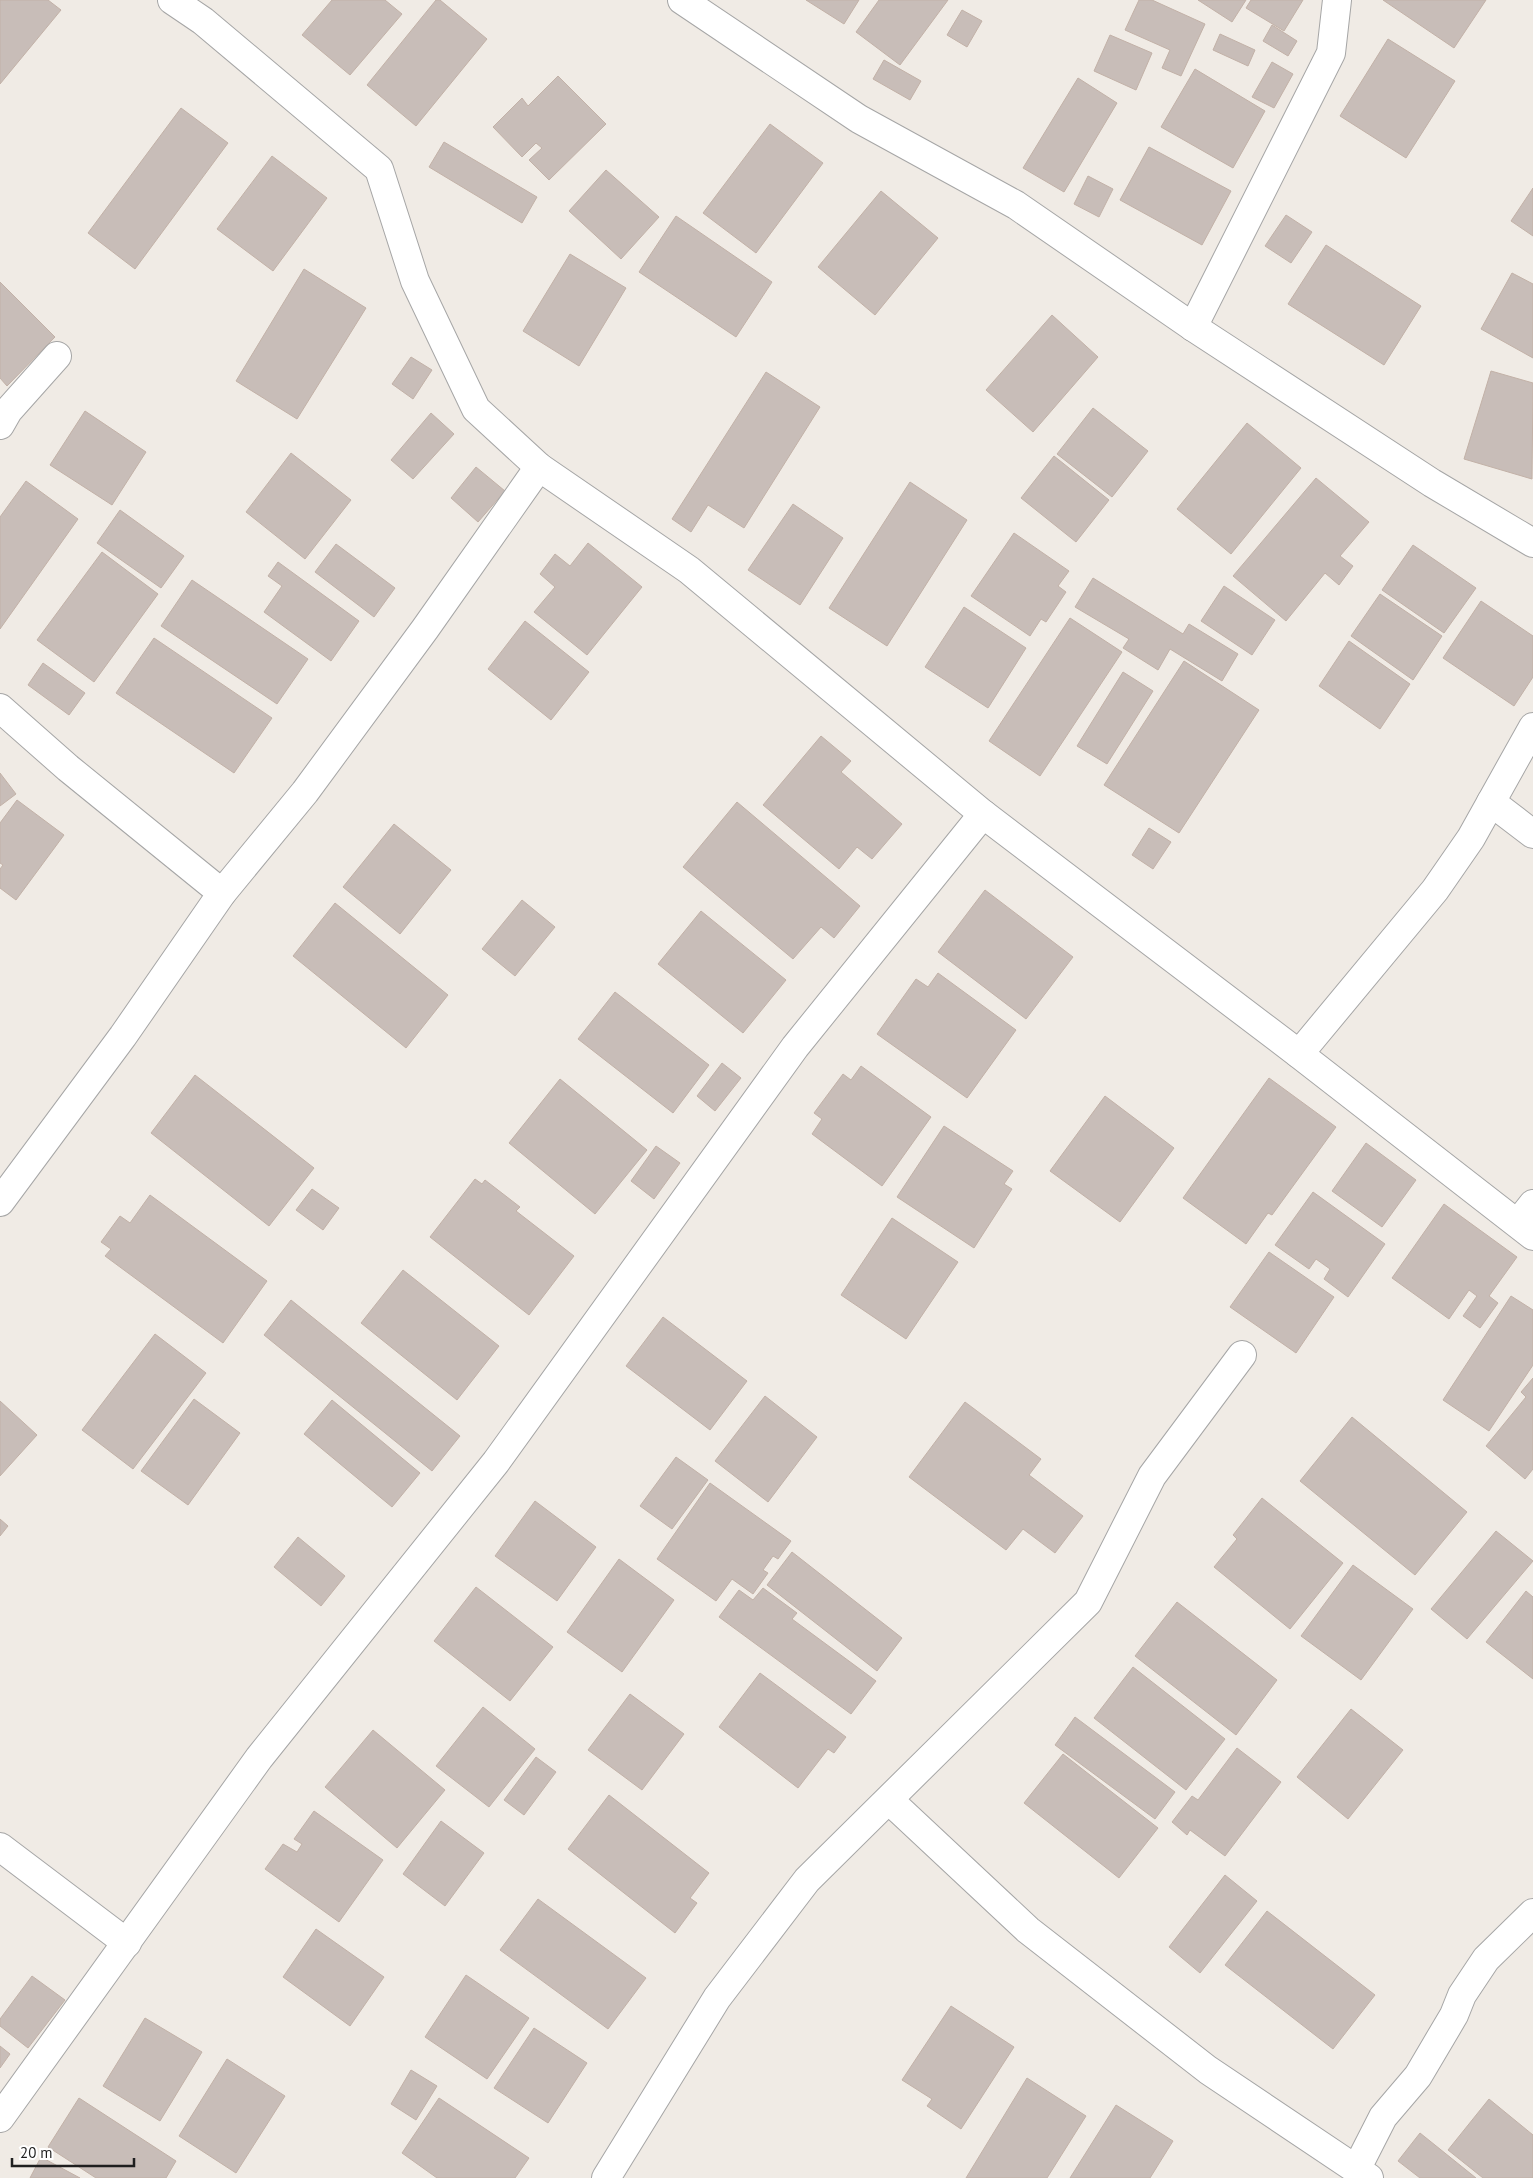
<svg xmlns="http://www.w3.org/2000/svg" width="1533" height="2178" font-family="'PT Sans',sans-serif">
  <rect width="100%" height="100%" fill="#f0ebe5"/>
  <g fill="#c8bdb8" stroke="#c2b1a7">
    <polygon points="0,0 48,0 61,10 0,84"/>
    <polygon points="332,0 385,0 402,14 350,75 302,35"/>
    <polygon points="436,0 440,0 487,39 416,126 367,85"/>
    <polygon points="806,0 859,0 844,24"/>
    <polygon points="879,0 948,0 900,65 856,32"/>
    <polygon points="1139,0 1152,0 1205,24 1181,76 1162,68 1170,50 1125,30"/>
    <polygon points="1198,0 1246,0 1232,22"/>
    <polygon points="1251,0 1303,0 1284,31 1246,8"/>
    <polygon points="1383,0 1486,0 1454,48"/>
    <polygon points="962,10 982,21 967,47 947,35"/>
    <polygon points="1272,25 1297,41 1288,56 1263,41"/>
    <polygon points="1220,34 1255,50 1248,66 1213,50"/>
    <polygon points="1110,35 1152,53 1136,90 1094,71"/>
    <polygon points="1388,39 1455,81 1406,158 1340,116"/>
    <polygon points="884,60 921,81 910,100 873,79"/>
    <polygon points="1272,62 1293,74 1274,108 1252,97"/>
    <polygon points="1195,69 1265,111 1233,168 1161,127"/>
    <polygon points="558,76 606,124 549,180 529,160 542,148 536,143 522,157 493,127 522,98 528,106"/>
    <polygon points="1078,78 1117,103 1064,192 1023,168"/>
    <polygon points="181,108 228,143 135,269 88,233"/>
    <polygon points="770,124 823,163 756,253 703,213"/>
    <polygon points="444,142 537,197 522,223 429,167"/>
    <polygon points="1149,147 1231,191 1202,245 1120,200"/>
    <polygon points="272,156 327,198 273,271 217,229"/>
    <polygon points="606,170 659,217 621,259 569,211"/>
    <polygon points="1088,176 1113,189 1099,217 1074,204"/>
    <polygon points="1533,188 1533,236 1511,221"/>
    <polygon points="881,191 938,238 875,315 818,267"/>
    <polygon points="1286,215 1312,232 1291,263 1265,246"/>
    <polygon points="676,216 772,282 736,337 639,272"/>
    <polygon points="1326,245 1421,306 1384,365 1288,304"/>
    <polygon points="570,254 626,288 579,366 523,331"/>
    <polygon points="304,269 366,308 297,419 236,381"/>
    <polygon points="1512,273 1533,284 1533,358 1481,329"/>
    <polygon points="0,282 55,337 7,386 0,378"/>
    <polygon points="1052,315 1098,357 1033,432 986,390"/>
    <polygon points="411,357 432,370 413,399 392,384"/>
    <polygon points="1491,371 1533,383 1532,479 1464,459"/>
    <polygon points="766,372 820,407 744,528 708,505 691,532 672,519"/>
    <polygon points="1093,408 1148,451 1112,497 1057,454"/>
    <polygon points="85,411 146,452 112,505 50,465"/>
    <polygon points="431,413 454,434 413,479 391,460"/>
    <polygon points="1247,423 1301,468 1231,554 1177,509"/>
    <polygon points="291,453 351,500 305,559 246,512"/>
    <polygon points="1054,456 1109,500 1076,542 1021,498"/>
    <polygon points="476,467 505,491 478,522 451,498"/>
    <polygon points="1316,478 1369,522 1340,556 1353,566 1339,585 1325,573 1286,621 1233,576"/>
    <polygon points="26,481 78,519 0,629 0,517"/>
    <polygon points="910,482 967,520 887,646 829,608"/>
    <polygon points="793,504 843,538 800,605 748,570"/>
    <polygon points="120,510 184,556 161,588 97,543"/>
    <polygon points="1014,533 1069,571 1058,586 1066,592 1046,622 1041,619 1030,636 971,596"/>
    <polygon points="588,543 642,587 587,655 534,612 555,587 540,574 555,554 570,566"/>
    <polygon points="336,544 395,588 374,617 315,572"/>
    <polygon points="1413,545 1476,588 1444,633 1382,590"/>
    <polygon points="102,552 158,594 94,682 37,640"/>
    <polygon points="278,562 359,621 331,661 264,612 282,586 268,576"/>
    <polygon points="1093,578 1183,634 1189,624 1238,654 1222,681 1170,649 1158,670 1123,648 1129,639 1075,607"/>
    <polygon points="192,580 308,659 277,704 161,626"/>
    <polygon points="1224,586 1275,620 1252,655 1201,621"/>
    <polygon points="1380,594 1442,636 1413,680 1351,636"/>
    <polygon points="1481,601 1533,636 1533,677 1514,706 1443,658"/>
    <polygon points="964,607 1026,648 988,708 925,667"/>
    <polygon points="1070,618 1122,652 1040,776 989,741"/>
    <polygon points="525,621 589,672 551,720 488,669"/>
    <polygon points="154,638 272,718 234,773 116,693"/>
    <polygon points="1349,641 1410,684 1380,729 1319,686"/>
    <polygon points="1184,661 1259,710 1179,833 1104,785"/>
    <polygon points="43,663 85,693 69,715 28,685"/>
    <polygon points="1123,672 1153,691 1107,764 1077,746"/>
    <polygon points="821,736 851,761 841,772 902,824 872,859 857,847 839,869 763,805"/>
    <polygon points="0,773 16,794 0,806"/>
    <polygon points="17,800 64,835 16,900 0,888 0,869 3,865 0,863 0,823"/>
    <polygon points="737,802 860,906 834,938 821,927 793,959 683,867"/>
    <polygon points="394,824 451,870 400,934 343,887"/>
    <polygon points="1149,828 1171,842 1153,869 1132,855"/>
    <polygon points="985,890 1073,957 1026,1019 938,952"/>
    <polygon points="522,900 555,927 515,976 482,949"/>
    <polygon points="335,903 448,995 406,1048 293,956"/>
    <polygon points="701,911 786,980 743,1033 658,964"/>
    <polygon points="938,973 1016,1030 967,1098 877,1034 916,979 928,987"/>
    <polygon points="615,992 709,1065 673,1113 578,1039"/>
    <polygon points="722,1063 741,1078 715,1111 697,1096"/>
    <polygon points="861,1066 931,1117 882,1186 812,1134 822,1119 814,1113 843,1074 851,1080"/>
    <polygon points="195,1075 314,1168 269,1226 151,1133"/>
    <polygon points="1269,1078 1336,1127 1272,1215 1268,1213 1246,1244 1183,1198"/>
    <polygon points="560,1079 647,1150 595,1214 509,1143"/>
    <polygon points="1105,1096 1174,1148 1120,1222 1050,1171"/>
    <polygon points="944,1126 1013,1171 1004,1184 1012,1189 974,1248 897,1197"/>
    <polygon points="1366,1143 1416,1180 1382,1227 1332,1191"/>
    <polygon points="656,1146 680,1163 654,1199 631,1181"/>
    <polygon points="475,1179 482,1184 485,1180 520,1207 516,1211 574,1256 529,1315 430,1237"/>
    <polygon points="312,1189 339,1208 323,1230 296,1210"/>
    <polygon points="1313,1192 1385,1244 1348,1297 1324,1279 1330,1269 1316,1259 1309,1269 1275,1245"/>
    <polygon points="150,1195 267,1281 223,1343 105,1256 111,1249 101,1242 120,1216 130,1223"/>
    <polygon points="1444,1204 1517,1257 1489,1296 1498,1303 1480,1328 1463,1316 1477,1296 1469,1290 1449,1319 1392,1278"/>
    <polygon points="892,1218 958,1262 906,1339 841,1295"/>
    <polygon points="1269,1252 1334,1297 1296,1353 1230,1307"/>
    <polygon points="403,1270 499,1346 457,1400 361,1323"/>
    <polygon points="1511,1296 1533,1310 1533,1365 1489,1431 1443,1400"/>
    <polygon points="291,1300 460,1436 432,1471 264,1335"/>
    <polygon points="663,1317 747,1381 710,1430 626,1366"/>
    <polygon points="155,1334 206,1373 133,1469 82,1430"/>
    <polygon points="1533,1378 1533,1469 1525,1479 1486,1446 1526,1397 1521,1392"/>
    <polygon points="765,1396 817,1437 768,1502 715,1461"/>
    <polygon points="194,1399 240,1433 188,1505 141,1471"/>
    <polygon points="332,1400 420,1473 392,1507 304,1434"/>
    <polygon points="0,1401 37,1435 0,1476"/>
    <polygon points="965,1402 1041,1459 1029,1475 1083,1516 1055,1553 1023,1529 1006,1550 909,1477"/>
    <polygon points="1352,1417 1467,1512 1415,1575 1300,1481"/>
    <polygon points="676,1457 708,1480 672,1529 640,1506"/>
    <polygon points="710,1483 791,1541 778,1559 773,1556 763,1570 768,1573 753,1594 732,1579 716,1601 657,1559"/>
    <polygon points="1262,1498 1343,1563 1290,1629 1214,1567 1237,1539 1233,1535"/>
    <polygon points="535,1501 596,1547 557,1601 495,1556"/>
    <polygon points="0,1519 8,1526 0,1536"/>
    <polygon points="1496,1531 1533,1561 1467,1639 1431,1609"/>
    <polygon points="298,1537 345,1576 321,1606 274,1567"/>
    <polygon points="792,1552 902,1638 877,1671 767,1585"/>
    <polygon points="619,1559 674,1600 622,1672 567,1632"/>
    <polygon points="1353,1565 1413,1609 1361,1680 1301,1636"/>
    <polygon points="476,1587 553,1647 510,1701 434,1641"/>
    <polygon points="763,1588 797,1613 792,1619 876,1681 851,1714 719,1617 739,1590 753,1600"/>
    <polygon points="1526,1591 1533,1597 1533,1679 1486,1642"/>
    <polygon points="1177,1602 1277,1680 1236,1735 1135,1656"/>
    <polygon points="1133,1667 1225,1739 1186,1790 1094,1718"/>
    <polygon points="760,1673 846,1737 834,1753 828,1749 798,1788 719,1727"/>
    <polygon points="630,1694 684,1734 642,1790 588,1750"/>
    <polygon points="483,1707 535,1749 489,1807 436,1766"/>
    <polygon points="1351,1709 1403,1750 1348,1819 1297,1777"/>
    <polygon points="1075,1717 1175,1792 1155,1819 1055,1745"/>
    <polygon points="373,1730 445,1790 397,1848 325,1787"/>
    <polygon points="1237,1748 1281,1782 1225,1856 1190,1830 1187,1835 1172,1822 1192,1796 1198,1800"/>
    <polygon points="1063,1754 1158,1828 1119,1878 1024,1803"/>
    <polygon points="536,1757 556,1772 524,1815 504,1800"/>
    <polygon points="609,1795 709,1873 690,1898 697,1903 675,1933 568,1849"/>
    <polygon points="314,1811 383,1860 339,1922 265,1869 283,1844 297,1852 302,1844 294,1839"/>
    <polygon points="441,1821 484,1853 445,1906 403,1874"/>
    <polygon points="1225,1875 1257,1901 1200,1973 1169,1947"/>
    <polygon points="538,1899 646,1978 608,2029 500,1950"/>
    <polygon points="1267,1911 1375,1995 1333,2049 1225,1965"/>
    <polygon points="316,1929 384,1977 350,2026 283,1977"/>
    <polygon points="466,1975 529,2018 487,2079 425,2037"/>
    <polygon points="32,1976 65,2000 28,2048 0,2026 0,2019"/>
    <polygon points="951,2006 1014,2047 961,2129 927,2106 932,2099 902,2080"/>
    <polygon points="145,2018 202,2052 160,2121 103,2086"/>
    <polygon points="534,2028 587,2063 548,2123 494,2088"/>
    <polygon points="0,2046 10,2054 0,2068"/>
    <polygon points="227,2059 285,2096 236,2173 179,2136"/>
    <polygon points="411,2070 437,2086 416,2120 391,2104"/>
    <polygon points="1027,2078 1086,2116 1047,2178 966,2178"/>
    <polygon points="79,2098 176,2161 166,2178 96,2178 48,2147"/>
    <polygon points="439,2098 529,2158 515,2178 437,2178 402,2153"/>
    <polygon points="1489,2099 1533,2135 1533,2178 1483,2178 1448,2150"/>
    <polygon points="1116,2105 1173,2141 1150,2178 1070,2178"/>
    <polygon points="1420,2133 1476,2178 1420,2178 1398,2161"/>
    <polygon points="41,2157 80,2178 30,2178"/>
  </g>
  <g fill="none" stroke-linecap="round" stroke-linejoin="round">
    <g stroke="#a6a6a6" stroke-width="30">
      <g id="minor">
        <polyline points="172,0 203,21 379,169 415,281 476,409 539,467 689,570 983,814 1299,1054 1533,1236"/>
        <polyline points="682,0 859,119 1016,205 1193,327 1432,483 1533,543"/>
        <polyline points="1193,327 1331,53 1337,0"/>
        <polyline points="0,425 8,411 57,356"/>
        <polyline points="0,708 68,768 222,893"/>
        <polyline points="1491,802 1533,834"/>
        <polyline points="1299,1054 1435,890 1471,838 1533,727"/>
        <polyline points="0,1202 123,1036 222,893 305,792 425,629 539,467"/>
        <polyline points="1518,1223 1533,1204"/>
        <polyline points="889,1800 1028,1930 1208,2070 1369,2178"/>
        <polyline points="0,1847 127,1943"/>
        <polyline points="0,2118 259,1758 496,1462 795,1047 983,814"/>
        <polyline points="1357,2168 1383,2117 1418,2076 1454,2015 1462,1995 1486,1959 1533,1913"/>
        <polyline points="606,2178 717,1998 807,1880 1088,1602 1152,1476 1242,1355"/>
      </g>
    </g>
    <use href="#minor" stroke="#fff" stroke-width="28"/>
  </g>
  <path d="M12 2158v8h122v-8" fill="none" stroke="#1f1f1f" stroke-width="2.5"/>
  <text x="20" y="2158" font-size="15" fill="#1f1f1f" stroke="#ffffff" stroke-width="4" paint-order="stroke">20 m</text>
</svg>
